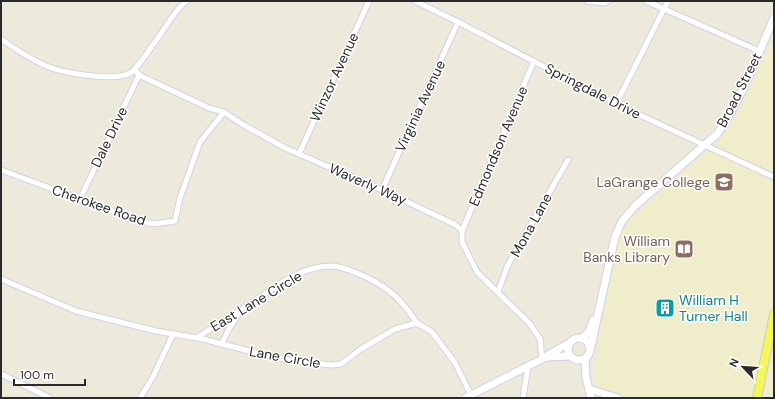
<svg xmlns="http://www.w3.org/2000/svg" width="775" height="399" font-family="'DM Sans',sans-serif">
  <rect width="100%" height="100%" fill="#edeadb"/>
  <polygon fill="#efedca" points="774,39 774,398 599,398 594,380 596,361 614,257 619,240 627,223 720,140 735,120"/>
  <g fill="none" stroke-linecap="round" stroke-linejoin="round">
    <g stroke="#d2d1e4" stroke-width="7">
      <g id="street">
        <polyline points="415,1 458,22 616,104 774,177"/>
        <polyline points="587,1 605,3 608,1"/>
        <polyline points="646,1 759,51"/>
        <path d="M 1,39 C 15,49 30,59 46,66 C 63,73 114,82 130,73 C 138,68 149,50 155,42 C 162,33 178,5 187,1"/>
        <polyline points="134,70 141,76 209,108 224,112 242,124 285,148 382,190 456,225 462,231 462,242 477,272 530,324 540,339 542,359"/>
        <polyline points="616,104 668,1"/>
        <polyline points="299,154 369,1"/>
        <polyline points="1,170 126,216 153,224 175,221 180,198 200,142 224,112"/>
        <polyline points="382,190 458,22"/>
        <polyline points="80,199 139,75"/>
        <polyline points="462,231 534,61"/>
        <polyline points="1,279 76,311 156,331 203,339 260,354 295,361 331,365 341,364 361,349 395,329 417,323 432,332 455,363 471,395"/>
        <polyline points="498,292 507,267 515,252 568,160"/>
        <path d="M 196,338 C 214,327 231,317 248,305 C 274,289 299,266 331,266 C 343,266 356,273 366,277 C 389,288 403,301 417,323"/>
        <polyline points="222,343 230,327 239,313"/>
        <polyline points="1,374 50,398"/>
        <polyline points="140,398 153,377 173,334"/>
        <polyline points="523,398 528,366"/>
      </g>
    </g>
    <g stroke="#d2d1e4" stroke-width="9">
      <g id="secondary">
        <circle cx="579" cy="349" r="11"/>
        <polyline points="582,338 589,332 593,320"/>
        <path d="M 591,346 L 615,237 L 622,221 L 636,205 L 717,134 C 741,101 757,56 774,18"/>
        <polyline points="546,357 548,355 571,342"/>
        <polyline points="585,360 586,377 591,398"/>
        <polyline points="589,389 618,398"/>
        <polyline points="465,398 542,359 546,357 570,356"/>
      </g>
    </g>
    <g stroke="#ccc" stroke-width="10">
      <polyline id="primary" points="757,398 774,314"/>
    </g>
    <use href="#street" stroke="#fff" stroke-width="5"/>
    <use href="#secondary" stroke="#fff" stroke-width="7"/>
    <use href="#primary" stroke="#f4f756" stroke-width="8"/>
  </g>
  <defs>
    <g id="university-square" transform="scale(1)"><rect x="-9" y="-9" width="18" height="18" rx="4" fill="#8d6e63" stroke="#fff"/><path d="M0-5L7-2L0 1L-7-2ZM-4 1L0 2.5L4 1V4Q0 6-4 4Z" fill="#fff"/></g>
    <g id="library-square" transform="scale(1)"><rect x="-9" y="-9" width="18" height="18" rx="4" fill="#8d6e63" stroke="#fff"/><path d="M-6-4Q-3-5.5-.7-3.5V5Q-3 3-6 4ZM6-4Q3-5.5 .7-3.5V5Q3 3 6 4Z" fill="#fff"/></g>
    <g id="building-square" transform="scale(1)"><rect x="-9" y="-9" width="18" height="18" rx="4" fill="#0f9aa8" stroke="#fff"/><path d="M-4-6H4V6H1V3H-1V6H-4ZM-2.5-4.3h1.7v1.8h-1.7ZM.8-4.3h1.7v1.8H.8ZM-2.5-1h1.7V.8h-1.7ZM.8-1h1.7V.8H.8Z" fill="#fff"/></g>
  </defs>
  <g fill-rule="evenodd">
    <use href="#university-square" x="724" y="182"/>
    <use href="#library-square" x="684" y="249"/>
    <use href="#building-square" x="665" y="308"/>
  </g>
  <g text-anchor="middle" dominant-baseline="central" stroke-width="3" stroke-linejoin="round" paint-order="stroke">
    <g font-size="14" fill="#2a2a2a" stroke="#fff">
      <text transform="translate(334 77) rotate(-65)">Winzor Avenue</text>
      <text transform="translate(739 90) rotate(-63)">Broad Street</text>
      <text transform="translate(593 91) rotate(27)">Springdale Drive</text>
      <text transform="translate(420 106) rotate(-65)">Virginia Avenue</text>
      <text transform="translate(109 137) rotate(-64)">Dale Drive</text>
      <text transform="translate(498 146) rotate(-67)">Edmondson Avenue</text>
      <text transform="translate(368 184) rotate(24)">Waverly Way</text>
      <text transform="translate(99 205) rotate(19)">Cherokee Road</text>
      <text transform="translate(531 225) rotate(-61)">Mona Lane</text>
      <text transform="translate(256 301) rotate(-31)">East Lane Circle</text>
      <text transform="translate(285 357) rotate(10)">Lane Circle</text>
    </g>
    <g font-size="14" fill="#785e54" stroke="#fff" text-anchor="end">
      <text x="710" y="182">LaGrange College</text>
      <text x="670" y="241">William<tspan x="670" dy="16">Banks Library</tspan></text>
    </g>
    <g font-size="14" fill="#0d838f" stroke="#fff" text-anchor="start">
      <text x="679" y="300">William H<tspan x="679" dy="16">Turner Hall</tspan></text>
    </g>
  </g>
  <rect width="775" height="399" fill="none" stroke="#2a2a2a" stroke-width="4"/>
  <g transform="translate(743 367) rotate(295)" stroke="#ffffff" stroke-width="3" paint-order="stroke">
  <path d="M0-3L7 15L0 10L-7 15Z" fill="#2a2a2a"/>
  <text y="-6" font-size="11" font-weight="bold" text-anchor="middle" fill="#2a2a2a">N</text>
  </g>
  <path d="M14 379v6h71v-6" fill="none" stroke="#2a2a2a" stroke-width="2"/>
  <text x="20" y="379" font-size="12" fill="#2a2a2a" stroke="#ffffff" stroke-width="3" paint-order="stroke">100 m</text>
</svg>
